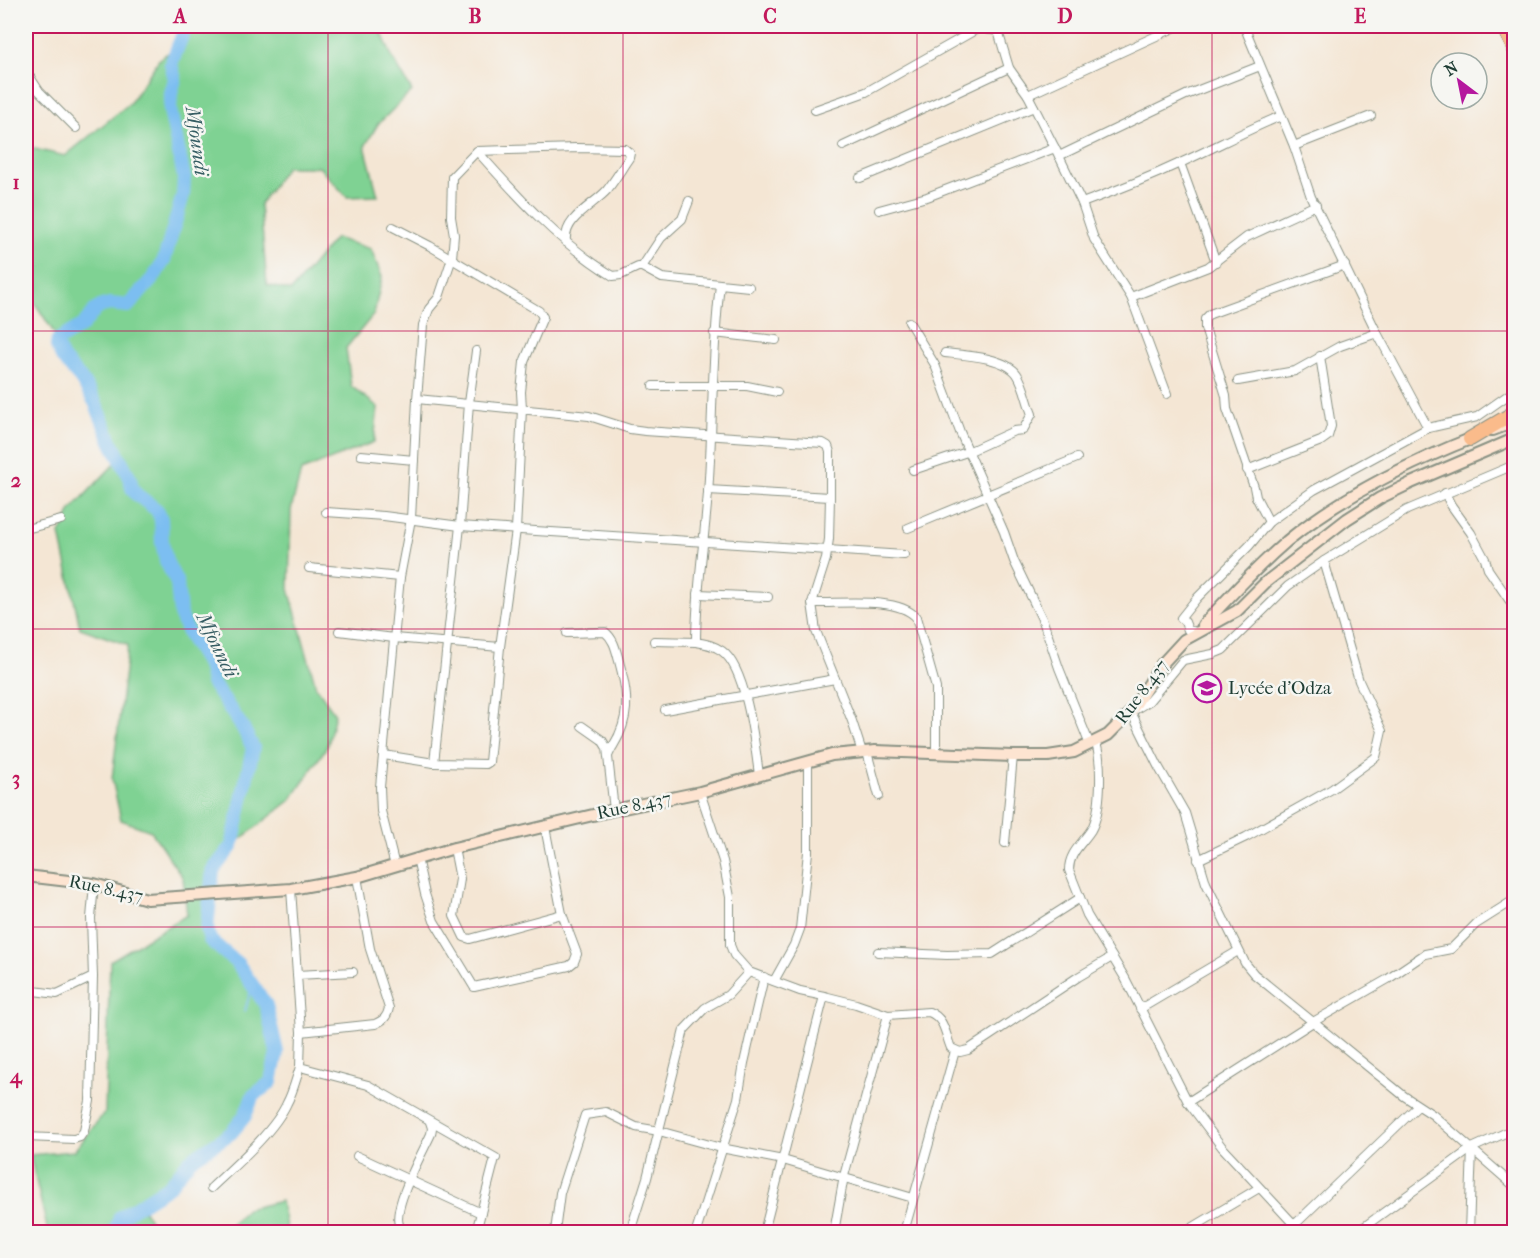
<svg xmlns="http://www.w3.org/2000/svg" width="1540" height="1258" font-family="'IM FELL French Canon',serif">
  <rect width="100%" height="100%" fill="#f6f6f2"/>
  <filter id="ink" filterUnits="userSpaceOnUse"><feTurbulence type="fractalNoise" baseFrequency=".0167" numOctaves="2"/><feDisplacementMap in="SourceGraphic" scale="12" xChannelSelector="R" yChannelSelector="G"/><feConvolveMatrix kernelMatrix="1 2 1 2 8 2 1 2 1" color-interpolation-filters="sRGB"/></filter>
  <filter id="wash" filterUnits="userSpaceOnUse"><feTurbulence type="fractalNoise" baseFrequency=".008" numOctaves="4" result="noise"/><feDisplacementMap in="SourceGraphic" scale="24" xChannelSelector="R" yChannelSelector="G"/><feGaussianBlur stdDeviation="1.35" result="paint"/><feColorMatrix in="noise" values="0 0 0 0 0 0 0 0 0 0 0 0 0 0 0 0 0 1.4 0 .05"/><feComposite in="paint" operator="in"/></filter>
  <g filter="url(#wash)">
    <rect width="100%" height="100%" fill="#f4e6d4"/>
    <g fill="#7fd293" stroke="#4f8864" stroke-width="1.5">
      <path d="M 186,26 L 379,26 L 392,57 L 412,91 L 378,124 L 365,146 L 378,196 L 347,197 L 319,167 L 286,167 L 260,204 L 267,285 L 291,291 L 335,238 L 371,249 L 382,277 L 374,314 L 346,348 L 351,386 L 378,407 L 374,442 L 301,471 L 291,510 L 289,589 L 316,687 L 335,714 L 328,745 L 291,800 L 232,846 L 213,870 L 207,928 L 210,940 L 238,964 L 266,1005 L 277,1052 L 271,1082 L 253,1096 L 245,1116 L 231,1133 L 190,1160 L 169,1186 L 141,1205 L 157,1232 L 48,1232 L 30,1155 L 74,1151 L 105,1112 L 110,961 L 187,915 L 183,878 L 151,831 L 121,820 L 112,779 L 128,645 L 80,628 L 60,534 L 71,510 L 119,459 C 106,432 98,403 81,378 C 71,365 56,357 58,339 L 26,289 L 26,147 L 65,156 L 130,103 L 160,58 L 178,47 Z"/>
      <polygon points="281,1201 287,1232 222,1232 247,1209"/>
    </g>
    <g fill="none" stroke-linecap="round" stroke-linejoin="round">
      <polyline stroke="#7bbef1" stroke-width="2" points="245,1011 252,986"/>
      <polyline stroke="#7bbef1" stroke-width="14" points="115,1232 120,1217 169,1186 190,1160 231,1133 245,1116 253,1096 271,1082 277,1052 266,1005 238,964 210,940 207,928 213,870 232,846 253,748 243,728 212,683 208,666 189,635 180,614 177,583 166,561 162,542 161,519 157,510 136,494 132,488 130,478 111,441 95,402 81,379 63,359 57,346 58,340 83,325 95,310 102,306 110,304 128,306 154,277 164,260 183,195 184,177 170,110 171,93 175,79 171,64 186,26"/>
    </g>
  </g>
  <g filter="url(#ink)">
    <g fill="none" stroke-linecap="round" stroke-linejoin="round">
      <g stroke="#8a9284" stroke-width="10">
        <g id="minor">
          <polyline points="1244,26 1294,146 1311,197 1377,333 1428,428"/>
          <polyline points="26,71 39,91 76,128"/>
          <polyline points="1028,95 1178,26"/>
          <polyline points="815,110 866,92 979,28 998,31 1009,68 1028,95 1059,156 1082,203 1094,239 1131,297 1167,394"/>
          <polyline points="843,146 1009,68"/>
          <polyline points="1294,146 1371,116"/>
          <path d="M 477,151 C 518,197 560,244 613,276 L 621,275 L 638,267 L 642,267 L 662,278 L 749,287"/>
          <polyline points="1059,156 1186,95 1260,66"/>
          <polyline points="1180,163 1216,262"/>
          <polyline points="860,178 1034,107"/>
          <path d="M 1082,203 C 1115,191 1148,178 1180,163 C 1214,148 1246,130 1281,116"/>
          <polyline points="879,210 927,197 1055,148"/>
          <polyline points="642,267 661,238 682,219 689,201"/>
          <path d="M 720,285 C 712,349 713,413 709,478 C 706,533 696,587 696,642 C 706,644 714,645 722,651 C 747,669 755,745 759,775"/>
          <polyline points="1131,297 1208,267 1247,237 1316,205"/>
          <polyline points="909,322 935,365 960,432 1004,532 1014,561 1043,621 1059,668 1090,745"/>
          <polyline points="714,333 776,340"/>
          <polyline points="1238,381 1295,371 1340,346 1377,333"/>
          <polyline points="653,386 747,386 777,392"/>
          <polyline points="417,399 589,416 630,429 645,431 823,443 828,446 830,452 830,497"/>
          <polyline points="26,448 28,446"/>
          <polyline points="361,455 414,460"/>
          <polyline points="1514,465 1407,510 1324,561 1288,586 1223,650 1213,654 1183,660 1149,701 1131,712 1158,766 1185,813 1206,883 1245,963 1254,974 1404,1096 1433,1115 1514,1186"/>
          <path d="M 913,470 L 970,451 L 1014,431 L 1023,430 L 1032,414 C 1027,402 1024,384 1017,374 C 1005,357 964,355 945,353"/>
          <polyline points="1247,470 1321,441 1328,436 1331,426 1320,356"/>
          <polyline points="708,490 830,497 829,539 826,559 812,603 816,631 852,721 862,752"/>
          <polyline points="1445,493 1451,505 1471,533 1485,559 1488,569 1514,607"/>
          <polyline points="326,512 384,516 460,526 904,555"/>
          <polyline points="1269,522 1256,497 1254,487 1227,409 1226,396 1205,328 1205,319 1210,314 1345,265"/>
          <polyline points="908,528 1077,458"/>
          <polyline points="26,529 61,520"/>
          <polyline points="309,568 400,577"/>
          <polyline points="698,594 768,597"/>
          <path d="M 812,603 C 839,604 897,596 916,617 L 936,688 L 936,753"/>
          <polyline points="339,631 394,638 500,647"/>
          <polyline points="1196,632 1188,630 1185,622 1181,618 1197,598 1249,546 1269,522 1314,490 1428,428 1477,417 1514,391"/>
          <path d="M 567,633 L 605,632 C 614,639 616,650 619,661 C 626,687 631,709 619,735 C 616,742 611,748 608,756"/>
          <polyline points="654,641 696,642"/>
          <polyline points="665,710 835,679"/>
          <polyline points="582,726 602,740 607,748 614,810"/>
          <path d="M 1096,743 C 1102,763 1102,811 1091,830 C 1082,844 1069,853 1069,870 L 1087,915 L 1125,978 L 1188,1102 L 1222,1147 L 1301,1232"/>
          <polyline points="867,752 879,796"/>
          <polyline points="384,755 434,763 486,764 489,762 500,647 516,530 522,409 521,392 524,362 543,317 539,311 430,246 393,227"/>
          <polyline points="434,763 460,526 469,403 476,351"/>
          <polyline points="700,792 723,861 730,897 730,945 734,955 749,972 800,991 824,996 764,1232"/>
          <polyline points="1005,843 1013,756"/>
          <polyline points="454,848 460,879 454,916 464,937 470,939 562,914"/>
          <polyline points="417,858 425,894 434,921 474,987 569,966 574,962 577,954 562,914 545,827"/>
          <polyline points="1198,860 1246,837 1332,789 1376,757 1382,731 1359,681 1324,561"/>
          <path d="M 395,866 L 381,811 L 380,787 L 400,577 L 411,519 L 417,399 L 423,325 L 429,309 L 439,297 L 452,258 L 454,235 L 451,217 L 452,177 L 477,151 L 577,148 L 625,149 L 630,153 L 629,158 C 622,168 615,180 607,190 C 594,205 563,218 566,242"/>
          <polyline points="291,889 301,1032 300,1067 368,1085 496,1158"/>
          <polyline points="878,952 947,955 992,954 1080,898"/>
          <polyline points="297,975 353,972"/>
          <polyline points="774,981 794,945 800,929 808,852 808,762"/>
          <polyline points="26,990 57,994 93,977 91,918 94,884"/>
          <path d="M 824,996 L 856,1004 L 888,1015 L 929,1012 C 945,1018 945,1034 951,1048 L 960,1052 L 968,1050 L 1078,977 L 1112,957"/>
          <polyline points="1140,1009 1238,951"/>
          <path d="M 301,1032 L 375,1024 C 384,1020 387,1017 389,1008 L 370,949 L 357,877"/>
          <polyline points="1188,1102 1313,1022 1388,979 1425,954 1451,949 1476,924 1514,900"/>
          <polyline points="26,1137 74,1139 80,1137 84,1131 90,1101 93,977"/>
          <polyline points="357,1156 481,1213"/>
          <path d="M 211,1188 C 234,1166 274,1132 287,1103 C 293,1092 296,1079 300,1067"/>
          <path d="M 412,1232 C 407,1231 402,1232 400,1227 C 390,1210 423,1152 431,1134 L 432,1128 L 430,1122"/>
          <polyline points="476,1232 494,1162"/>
          <polyline points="555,1232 560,1193 585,1115 606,1112 636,1127 659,1131 721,1148 783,1160 913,1198"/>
          <polyline points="630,1232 647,1178 684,1030 705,1008 728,995 749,972"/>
          <polyline points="696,1232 738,1099 744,1063 764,977"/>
          <polyline points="834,1232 844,1176 888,1015"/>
          <polyline points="904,1232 955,1051"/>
          <polyline points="1185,1232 1259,1188"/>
          <polyline points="1287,1232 1418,1106"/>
          <polyline points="1357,1232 1472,1148 1514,1129"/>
          <polyline points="1469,1232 1472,1148"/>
        </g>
      </g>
      <g stroke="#8a9284" stroke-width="14">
        <g id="secondary">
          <polyline points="1493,430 1514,422"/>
          <path d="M 1203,625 C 1230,596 1257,567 1287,541 C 1343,495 1409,463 1475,437"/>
          <polyline points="26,876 94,884 147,899 291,889 357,877 454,848 614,810 700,792 832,755 875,751 1013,756 1048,756 1074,752 1108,735 1131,712 1161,665 1184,640 1237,611 1266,582 1347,519 1380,498 1411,483 1514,439"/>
        </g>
      </g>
      <g stroke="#8a9284" stroke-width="16">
        <g id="motorway">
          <polyline points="1504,26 1514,48"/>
          <polyline points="1470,439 1514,413"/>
        </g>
      </g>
      <use href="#minor" stroke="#fff" stroke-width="8"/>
      <use href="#secondary" stroke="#fde4d1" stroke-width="10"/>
      <use href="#motorway" stroke="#fabb8b" stroke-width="14"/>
    </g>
  </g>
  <path fill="none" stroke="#c2185b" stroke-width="1.5" stroke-opacity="0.55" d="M 328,26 L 328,1232M 623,26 L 623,1232M 917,26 L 917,1232M 1212,26 L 1212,1232M 26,331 L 1514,331M 26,629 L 1514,629M 26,927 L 1514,927"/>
  <defs>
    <g id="school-ring" transform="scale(1.5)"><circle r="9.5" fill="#f6f6f2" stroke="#b5179e" stroke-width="1.5"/><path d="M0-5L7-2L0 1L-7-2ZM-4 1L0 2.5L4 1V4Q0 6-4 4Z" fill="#b5179e"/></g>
  </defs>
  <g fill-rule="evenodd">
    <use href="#school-ring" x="1207" y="688"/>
  </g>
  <g text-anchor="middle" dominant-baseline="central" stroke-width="5" stroke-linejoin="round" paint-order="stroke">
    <g font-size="18" fill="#1f3d34" stroke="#f6f6f2" text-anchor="start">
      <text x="1228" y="688">Lycée d'Odza</text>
    </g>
    <g font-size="18" fill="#1f3d34" stroke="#f6f6f2">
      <text transform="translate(1142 692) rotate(-53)">Rue 8.437</text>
      <text transform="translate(634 806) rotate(-12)">Rue 8.437</text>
      <text transform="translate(106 889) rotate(12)">Rue 8.437</text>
    </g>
    <g font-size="20" font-style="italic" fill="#365d63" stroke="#f6f6f2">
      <text transform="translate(197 141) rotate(82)">Mfoundi</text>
      <text transform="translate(217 645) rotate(64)">Mfoundi</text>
    </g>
  </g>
  <rect width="1540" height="1258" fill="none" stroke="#f6f6f2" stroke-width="66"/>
  <g transform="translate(1459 81) rotate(328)"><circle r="28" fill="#f6f6f2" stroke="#a0aca6" stroke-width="1.5"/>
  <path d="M0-4.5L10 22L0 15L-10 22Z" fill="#b5179e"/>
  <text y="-9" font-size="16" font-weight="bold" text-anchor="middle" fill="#1f3d34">N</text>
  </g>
  <rect x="33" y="33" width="1474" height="1192" fill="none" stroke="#c2185b" stroke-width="2"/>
  <g font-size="20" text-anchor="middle" font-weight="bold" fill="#c2185b">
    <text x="180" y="23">A</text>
    <text x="475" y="23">B</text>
    <text x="770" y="23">C</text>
    <text x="1065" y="23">D</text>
    <text x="1360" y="23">E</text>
    <text x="16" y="189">1</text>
    <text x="16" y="487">2</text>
    <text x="16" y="785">3</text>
    <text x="16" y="1083">4</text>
  </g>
</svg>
